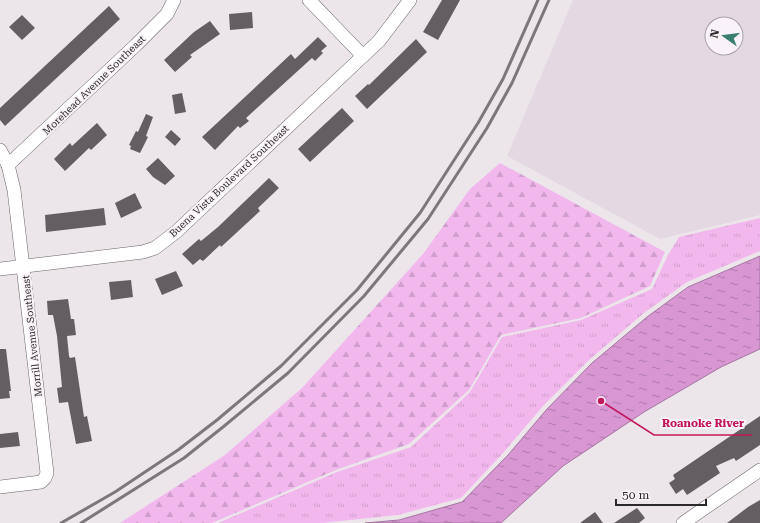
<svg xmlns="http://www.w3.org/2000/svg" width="760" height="523" font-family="'Roboto Serif',serif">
  <defs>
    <pattern id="grass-tufts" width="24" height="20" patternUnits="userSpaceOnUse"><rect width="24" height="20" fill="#f2b8ee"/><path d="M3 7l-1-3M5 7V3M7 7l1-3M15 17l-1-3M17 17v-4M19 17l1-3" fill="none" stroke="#d09ecc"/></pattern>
    <pattern id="forest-firs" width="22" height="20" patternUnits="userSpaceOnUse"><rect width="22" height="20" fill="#f2b8ee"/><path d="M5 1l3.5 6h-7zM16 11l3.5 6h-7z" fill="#d09ecc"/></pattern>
    <pattern id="water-ripples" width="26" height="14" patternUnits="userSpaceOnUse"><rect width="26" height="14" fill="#d896d3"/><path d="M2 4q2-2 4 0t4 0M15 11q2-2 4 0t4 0" fill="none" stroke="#af7aab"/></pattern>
  </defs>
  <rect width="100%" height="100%" fill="#ece6eb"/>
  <path fill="#e4d8e3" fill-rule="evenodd" d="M 573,0 L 760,0 L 760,215 L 660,239 L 507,156 ZM 712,24 L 736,24 L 736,48 L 712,48 Z"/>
  <polygon fill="url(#grass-tufts)" points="760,218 760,251 687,282 644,313 589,360 543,406 504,452 461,498 398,515 322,523 218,523 337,472 411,447 470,392 502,337 581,320 652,289 668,255 679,237"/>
  <polygon fill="url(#forest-firs)" points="500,163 665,252 650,286 581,318 501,335 469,390 409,444 336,470 212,523 120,523 225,455 302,388 423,254 470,189"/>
  <polygon fill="url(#water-ripples)" stroke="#a475a1" points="760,256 760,349 721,367 644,412 563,466 501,523 365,523 399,520 462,502 508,455 547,409 592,363 647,317 688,287"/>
  <g fill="#635e62">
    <polygon points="442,0 460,0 438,40 423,32"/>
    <polygon points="109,6 120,19 5,126 0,120 0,108"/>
    <polygon points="252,12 253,28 230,30 229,14"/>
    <polygon points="22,15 35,28 22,40 9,27"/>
    <polygon points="210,21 220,34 190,55 192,57 175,72 164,60 194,32"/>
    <polygon points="318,37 327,46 321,51 323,53 315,61 312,58 246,118 249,121 240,128 238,126 215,150 202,137 291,54 295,59"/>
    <polygon points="416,39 427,52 367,109 355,96 368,84 369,85"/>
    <polygon points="182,93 186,112 175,114 172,95"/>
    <polygon points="342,108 354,121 310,162 298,149"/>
    <polygon points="146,114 153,117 146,136 148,137 140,153 130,149 131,146 129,145 136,131 138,132"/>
    <polygon points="97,123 107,135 91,150 89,148 65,171 54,159 70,143 72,146"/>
    <polygon points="171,130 181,139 175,146 165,137"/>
    <polygon points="158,158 175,176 165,185 153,177 146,169"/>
    <polygon points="269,178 279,188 258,208 260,211 221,247 220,245 203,261 200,259 193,265 182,254 199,239 201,241 218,227"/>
    <polygon points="135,193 142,208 121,218 115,203"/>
    <polygon points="104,208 106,225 46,232 45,215"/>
    <polygon points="176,271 183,286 162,295 155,279"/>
    <polygon points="131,280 133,297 111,300 109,282"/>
    <polygon points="68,299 71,319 74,319 76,335 67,336 69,356 70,358 75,357 84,417 87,416 92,441 76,444 68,402 59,403 57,388 62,387 57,336 53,315 48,315 47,301"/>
    <polygon points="0,349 6,349 11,391 9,391 10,398 0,399"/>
    <polygon points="760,416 760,445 736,461 734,458 716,466 720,473 687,495 683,489 676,494 669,483 675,479 673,475"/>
    <polygon points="18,432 20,446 0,448 0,434"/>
    <polygon points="760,500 760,523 727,523 748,507"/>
    <polygon points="637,508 645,518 639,523 614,523"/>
    <polygon points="595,512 603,523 580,523"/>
  </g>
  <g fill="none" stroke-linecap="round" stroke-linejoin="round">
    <g stroke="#676267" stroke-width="14">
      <g id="minor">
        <polyline points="309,0 363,56"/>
        <polyline points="0,150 8,165 14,190 47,473 45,478 41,482 0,487"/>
        <polyline points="8,165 136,45 167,14 174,0"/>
        <polyline points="0,269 143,252 155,248 176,232 363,56 379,41 410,0"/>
        <polyline points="683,523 760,470"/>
      </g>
    </g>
    <use href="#minor" stroke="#fff" stroke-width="13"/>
    <g stroke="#7b777a" stroke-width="3">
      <polyline points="61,523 115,492 178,450 217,420 281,366 357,290 420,213 478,123 503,79 538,0"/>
      <polyline points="81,523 184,458 223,427 288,373 364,296 428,219 487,128 512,83 549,0"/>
    </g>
  </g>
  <g text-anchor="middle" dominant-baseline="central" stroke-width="4" stroke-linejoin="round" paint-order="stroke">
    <g font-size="10" fill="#2b292b" stroke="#f9f3f9">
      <text transform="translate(94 85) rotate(-44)">Morehead Avenue Southeast</text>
      <text transform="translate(229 181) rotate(-43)">Buena Vista Boulevard Southeast</text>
      <text transform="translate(32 336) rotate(-96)">Morrill Avenue Southeast</text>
    </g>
  </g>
  <path fill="none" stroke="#c2185b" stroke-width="1.5" d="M601 401L654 435H752"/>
  <circle fill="#c2185b" stroke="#f9f3f9" stroke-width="1.5" cx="601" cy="401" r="4"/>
  <g font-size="11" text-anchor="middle" font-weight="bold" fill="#c2185b" stroke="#f9f3f9" stroke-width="4" stroke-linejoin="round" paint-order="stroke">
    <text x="703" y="427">Roanoke River</text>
  </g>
  <g transform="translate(724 36) rotate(284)"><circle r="19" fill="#f9f3f9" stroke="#a7a2a7"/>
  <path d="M0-3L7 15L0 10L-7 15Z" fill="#3b7f72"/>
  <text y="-6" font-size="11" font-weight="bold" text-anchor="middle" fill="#2b292b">N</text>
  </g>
  <path d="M616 499v6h90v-6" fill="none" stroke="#2b292b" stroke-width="2"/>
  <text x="622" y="499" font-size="12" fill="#2b292b" stroke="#f9f3f9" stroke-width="3" paint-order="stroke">50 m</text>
</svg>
